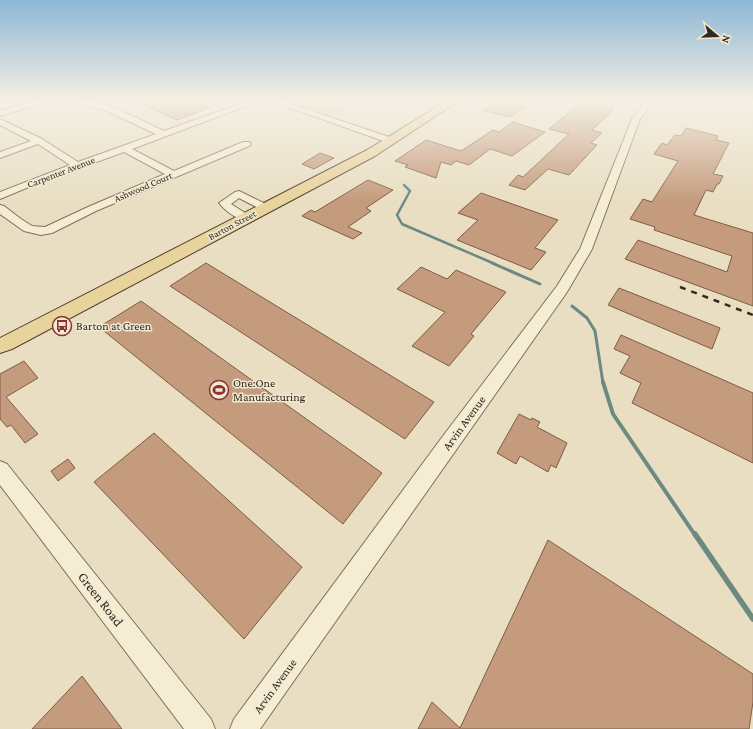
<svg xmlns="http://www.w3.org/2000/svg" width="753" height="729" font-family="'Crimson Pro',serif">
  <rect width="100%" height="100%" fill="#e9dec2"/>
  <polygon fill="#bfc697" points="285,100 314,100 346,110 334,116"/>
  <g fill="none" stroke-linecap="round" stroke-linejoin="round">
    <polyline stroke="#6c8982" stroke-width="2.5" points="404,185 410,191 397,215 402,224 495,264"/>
    <g stroke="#6c8982" stroke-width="3">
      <polyline points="492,263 540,284"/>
      <polyline points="572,306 587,318 595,331 603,383"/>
    </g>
    <polyline stroke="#6c8982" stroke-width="4" points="603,382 613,414 695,535"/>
    <polyline stroke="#6c8982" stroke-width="5.5" points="695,534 753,619"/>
  </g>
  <g fill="#c49b7c" stroke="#7e5c43">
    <polygon points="154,100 181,100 192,105 198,103 211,107 177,120 141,104"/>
    <polygon points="497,100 527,100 521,104 527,106 510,117 482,110"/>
    <polygon points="582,102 614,109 592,130 602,133 591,143 597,145 569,175 548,169 525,190 509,185 518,175 523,177 569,134 549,129"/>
    <polygon points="513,122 545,132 512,156 490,149 469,165 456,161 451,165 441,162 436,178 405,167 408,165 395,161 426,140 461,151 493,130 499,132"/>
    <polygon points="686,128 718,136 716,140 729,143 713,174 723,176 719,184 717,184 713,192 706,190 694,215 753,233 753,306 625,259 638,240 727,272 732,256 654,230 655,227 630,219 643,199 652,202 678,161 654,154 662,143 667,145 675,135 681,136"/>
    <polygon points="320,153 334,158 314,169 302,164"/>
    <polygon points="368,180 393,190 366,208 371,211 348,227 362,233 353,239 302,216 311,210 315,212"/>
    <polygon points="481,193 558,220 535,248 546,252 531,270 457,240 478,220 458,213"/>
    <polygon points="206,263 434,402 405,439 170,286"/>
    <polygon points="421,267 447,279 456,270 506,292 471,334 474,336 449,366 412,346 445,312 397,289"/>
    <polygon points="619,288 720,328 712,349 608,305"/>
    <polygon points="141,301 382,473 343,524 99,327"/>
    <polygon points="621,335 753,393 753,463 632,403 641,383 620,373 630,356 614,349"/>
    <polygon points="24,361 38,378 6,397 38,434 25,443 11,425 7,427 0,419 0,374"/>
    <polygon points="519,414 531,420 532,418 540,422 537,427 567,443 556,468 551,465 548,472 520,456 516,464 497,453"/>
    <polygon points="154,433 302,567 244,639 94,482"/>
    <polygon points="68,459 75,468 58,481 51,471"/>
    <polygon points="548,540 753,674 753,702 749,729 418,729 432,702 460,728"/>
    <polygon points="82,676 122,729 32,729"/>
  </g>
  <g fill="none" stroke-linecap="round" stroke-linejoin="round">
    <g stroke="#81705b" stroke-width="2">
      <g id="minor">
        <polygon points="37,100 49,100 48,102 0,116 0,111"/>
        <path d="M 73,100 C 105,99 135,118 164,131 L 251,100 L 262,100 L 132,149 L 174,171 L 243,142 L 249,142 L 251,144 L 249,146 L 96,211 L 52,233 L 41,235 L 24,231 L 0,214 L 0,205 L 4,206 L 21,219 L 32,226 L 45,227 L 88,207 L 165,174 L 124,152 L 36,184 L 0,199 L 0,192 L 70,165 L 38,144 L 0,158 L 0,152 L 31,141 L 0,125 L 0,119 L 42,139 L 78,162 L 156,134 L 102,109 L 74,102 Z"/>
        <polygon points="268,100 279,100 395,139 397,141 392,144 389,143"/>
        <polygon points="647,100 655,100 640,119 592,249 567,292 260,729 230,729 234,719 443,436 557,286 580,249 632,119"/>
        <path d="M 239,191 L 270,206 L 272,208 L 270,210 L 262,210 L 239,198 L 231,204 L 253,218 L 251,220 C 241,223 225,211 219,203 L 235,192 Z"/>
        <polygon points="0,461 7,464 211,719 215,729 184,729 0,485"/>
      </g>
    </g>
    <g stroke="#4f3f2f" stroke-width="2">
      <polygon id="major" points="448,100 460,100 375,156 12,349 0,353 0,338 367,150"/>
    </g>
    <use href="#minor" fill="#f5ecd4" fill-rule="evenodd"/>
    <use href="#major" fill="#e9d39d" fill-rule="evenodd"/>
    <polyline stroke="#32281e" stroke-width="2.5" stroke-dasharray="6 6" stroke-linecap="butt" points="680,287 753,315"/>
  </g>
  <linearGradient id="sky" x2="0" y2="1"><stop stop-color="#8db7d4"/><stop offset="0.5" stop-color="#f5f0e4"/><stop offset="1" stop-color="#f5f0e4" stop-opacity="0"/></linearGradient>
  <rect width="753" height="202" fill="url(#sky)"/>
  <defs>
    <g id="bus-ring" transform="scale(1)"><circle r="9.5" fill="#f1e9d1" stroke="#8a3231" stroke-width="1.5"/><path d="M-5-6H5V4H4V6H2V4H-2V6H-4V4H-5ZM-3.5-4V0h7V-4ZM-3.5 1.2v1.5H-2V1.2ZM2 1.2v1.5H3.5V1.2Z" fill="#8a3231"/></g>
    <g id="stadium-ring" transform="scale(1)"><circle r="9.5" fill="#f1e9d1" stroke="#8a3231" stroke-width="1.5"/><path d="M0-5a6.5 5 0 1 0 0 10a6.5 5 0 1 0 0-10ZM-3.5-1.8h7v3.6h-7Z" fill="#8a3231"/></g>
  </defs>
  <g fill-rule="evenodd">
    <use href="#bus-ring" x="62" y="326"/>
    <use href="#stadium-ring" x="219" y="390"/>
  </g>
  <g text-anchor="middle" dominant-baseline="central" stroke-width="3" stroke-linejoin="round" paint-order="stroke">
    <g font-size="10" fill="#32281e" stroke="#f1e9d1">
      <text transform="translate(61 172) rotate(-21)">Carpenter Avenue</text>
      <text transform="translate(143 187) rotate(-23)">Ashwood Court</text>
      <text transform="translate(232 225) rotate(-28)">Barton Street</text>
    </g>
    <g font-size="12" fill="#32281e" stroke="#f1e9d1" text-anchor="start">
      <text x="76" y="326">Barton at Green</text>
      <text x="233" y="383">One:One<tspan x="233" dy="14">Manufacturing</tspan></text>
    </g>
    <g font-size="12" fill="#32281e" stroke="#f1e9d1">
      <text transform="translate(464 423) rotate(-54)">Arvin Avenue</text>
      <text transform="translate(275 686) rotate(-54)">Arvin Avenue</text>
    </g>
    <g font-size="14" fill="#32281e" stroke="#f1e9d1">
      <text transform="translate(101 599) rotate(52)">Green Road</text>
    </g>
  </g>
  <g transform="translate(717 36) rotate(109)" stroke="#f1e9d1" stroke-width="3" paint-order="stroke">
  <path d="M0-3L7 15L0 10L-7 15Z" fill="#32281e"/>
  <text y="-6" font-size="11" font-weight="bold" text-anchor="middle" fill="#32281e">N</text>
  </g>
</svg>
